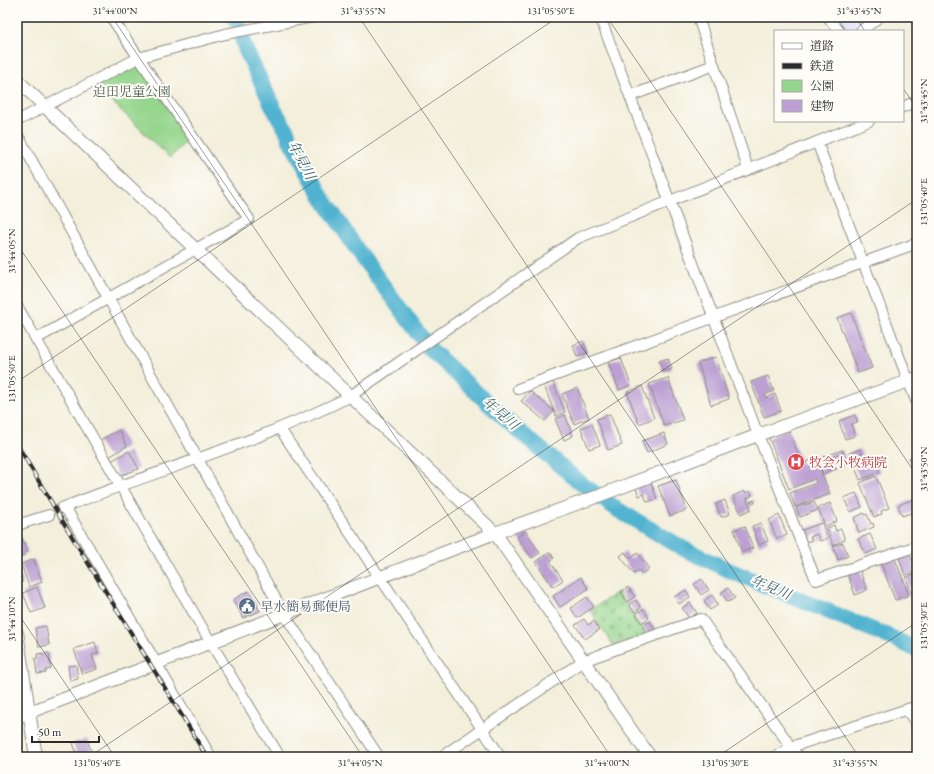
<svg xmlns="http://www.w3.org/2000/svg" width="934" height="774" font-family="'EB Garamond','Noto Serif JP',serif">
  <defs>
    <pattern id="cemetery-stones" width="16" height="16" patternUnits="userSpaceOnUse"><rect width="16" height="16" fill="#95d68d"/><path d="M2 7V4a2 2 0 0 1 4 0v3zM10 15v-3a2 2 0 0 1 4 0v3z" fill="#81b87a"/></pattern>
  </defs>
  <rect width="100%" height="100%" fill="#fdfcf7"/>
  <filter id="ink" filterUnits="userSpaceOnUse"><feTurbulence type="fractalNoise" baseFrequency=".025" numOctaves="2"/><feDisplacementMap in="SourceGraphic" scale="8" xChannelSelector="R" yChannelSelector="G"/><feConvolveMatrix kernelMatrix="1 2 1 2 8 2 1 2 1" color-interpolation-filters="sRGB"/></filter>
  <filter id="wash" filterUnits="userSpaceOnUse"><feTurbulence type="fractalNoise" baseFrequency=".012" numOctaves="4" result="noise"/><feDisplacementMap in="SourceGraphic" scale="16" xChannelSelector="R" yChannelSelector="G"/><feGaussianBlur stdDeviation="0.9" result="paint"/><feColorMatrix in="noise" values="0 0 0 0 0 0 0 0 0 0 0 0 0 0 0 0 0 1.4 0 .05"/><feComposite in="paint" operator="in"/></filter>
  <g filter="url(#wash)">
    <rect width="100%" height="100%" fill="#f3efdb"/>
    <polygon fill="#d8d7f8" points="837,17 873,17 856,31 846,31"/>
    <polygon fill="url(#cemetery-stones)" stroke="#60805c" points="618,592 646,635 613,645 590,610"/>
    <polygon fill="#95d68d" stroke="#60805c" points="139,65 190,138 170,158 94,84"/>
    <g fill="none" stroke-linecap="round" stroke-linejoin="round">
      <polyline stroke="#51b3d0" stroke-width="16" points="235,17 245,48 274,109 288,133 289,138 322,197 360,254 429,348 507,421 582,484 618,510 684,549 733,572 897,640 917,650"/>
    </g>
    <g id="blocks">
      <g fill="#bca0d3">
        <polygon points="851,313 872,368 858,373 837,318"/>
        <polygon points="583,341 588,353 577,357 573,345"/>
        <polygon points="716,357 729,399 711,405 698,363"/>
        <polygon points="621,358 631,385 619,390 608,362"/>
        <polygon points="668,358 672,369 663,372 659,361"/>
        <polygon points="768,376 774,391 765,395 766,398 775,394 781,411 764,417 751,382"/>
        <polygon points="668,378 683,420 664,426 649,384"/>
        <polygon points="553,382 565,412 556,416 544,386"/>
        <polygon points="642,386 654,418 639,424 627,392"/>
        <polygon points="577,388 589,418 574,424 562,394"/>
        <polygon points="530,391 554,411 545,421 521,401"/>
        <polygon points="610,414 622,445 608,450 597,419"/>
        <polygon points="565,415 573,436 564,440 555,419"/>
        <polygon points="855,415 858,422 851,424 855,436 845,439 839,421"/>
        <polygon points="592,424 600,445 589,449 581,428"/>
        <polygon points="788,428 802,464 816,458 830,494 795,507 790,493 816,483 815,479 789,489 769,438"/>
        <polygon points="119,430 127,446 109,457 98,441"/>
        <polygon points="664,433 668,444 647,453 642,441"/>
        <polygon points="860,449 864,459 853,463 849,453"/>
        <polygon points="842,450 847,464 823,474 818,459"/>
        <polygon points="129,451 139,469 118,476 111,461"/>
        <polygon points="917,455 917,473 915,473 909,458"/>
        <polygon points="874,459 880,472 860,480 855,467"/>
        <polygon points="876,476 889,508 881,511 882,514 874,517 860,483"/>
        <polygon points="917,478 917,490 913,479"/>
        <polygon points="650,480 657,499 647,502 644,494 639,496 635,486"/>
        <polygon points="676,480 687,510 670,516 658,486"/>
        <polygon points="744,491 745,493 750,491 752,496 747,498 748,503 754,500 755,502 749,505 751,509 741,514 733,496"/>
        <polygon points="856,493 862,507 850,512 844,498"/>
        <polygon points="914,499 917,511 902,516 898,505"/>
        <polygon points="725,500 730,514 721,517 716,504"/>
        <polygon points="17,501 21,509 17,511"/>
        <polygon points="814,502 818,510 800,517 796,508"/>
        <polygon points="830,503 837,521 825,526 818,508"/>
        <polygon points="864,513 865,515 867,514 871,524 873,523 874,527 859,533 854,518"/>
        <polygon points="779,515 787,535 777,539 769,520"/>
        <polygon points="761,523 768,541 759,545 752,526"/>
        <polygon points="822,523 828,538 820,541 817,534 810,537 812,540 806,542 802,530"/>
        <polygon points="834,525 836,531 841,529 845,540 833,545 827,528"/>
        <polygon points="745,526 753,548 742,552 734,530"/>
        <polygon points="526,531 540,553 532,558 517,537"/>
        <polygon points="870,534 877,549 866,554 858,539"/>
        <polygon points="22,538 28,552 24,553 25,555 20,557 17,550 17,540"/>
        <polygon points="843,543 848,556 838,560 833,546"/>
        <polygon points="550,552 554,558 550,561 563,580 553,587 536,562"/>
        <polygon points="625,552 630,559 638,553 649,569 642,574 639,570 634,574 620,556"/>
        <polygon points="910,554 916,571 905,575 899,558"/>
        <polygon points="894,556 909,595 895,600 880,561"/>
        <polygon points="34,559 42,582 29,587 21,564"/>
        <polygon points="859,568 867,590 855,595 847,572"/>
        <polygon points="20,573 23,582 19,583 17,574"/>
        <polygon points="914,574 917,583 917,595 913,597 906,577"/>
        <polygon points="581,577 588,589 560,607 553,596"/>
        <polygon points="702,579 709,590 701,595 694,584"/>
        <polygon points="37,587 45,608 31,613 23,593"/>
        <polygon points="628,587 635,597 627,602 621,592"/>
        <polygon points="728,588 735,598 728,602 721,593"/>
        <polygon points="686,590 690,597 679,604 674,597"/>
        <polygon points="248,591 260,611 243,618 233,600"/>
        <polygon points="712,595 718,605 710,610 704,601"/>
        <polygon points="587,597 594,607 577,618 571,608"/>
        <polygon points="636,600 641,608 634,612 629,604"/>
        <polygon points="690,603 697,613 689,618 682,608"/>
        <polygon points="643,609 649,618 641,623 636,614"/>
        <polygon points="584,619 588,625 594,621 599,630 585,639 575,625"/>
        <polygon points="650,621 655,629 648,634 642,626"/>
        <polygon points="46,626 49,645 39,647 35,628"/>
        <polygon points="95,642 98,653 92,655 97,669 82,674 74,649"/>
        <polygon points="49,653 51,669 46,670 46,673 37,674 35,658 38,658 37,654"/>
        <polygon points="76,665 78,679 70,681 68,666"/>
        <polygon points="87,739 93,757 78,757 73,743"/>
      </g>
    </g>
  </g>
  <g filter="url(#ink)">
    <use href="#blocks" fill-opacity="0" stroke="#8f8d83" stroke-width="1"/>
    <g fill="none" stroke-linecap="round" stroke-linejoin="round">
      <g stroke="#8f8d83" stroke-width="12">
        <g id="minor">
          <polyline points="600,17 758,435 816,580 917,546"/>
          <polyline points="698,17 748,169"/>
          <polyline points="828,17 839,31"/>
          <polyline points="861,31 879,17"/>
          <polyline points="630,96 714,65"/>
          <polyline points="903,107 917,101"/>
          <polyline points="17,121 138,58 225,34 313,17"/>
          <polyline points="17,134 284,614 379,757"/>
          <polyline points="817,142 917,403"/>
          <polyline points="17,306 211,643 280,757"/>
          <polyline points="36,339 249,219 111,17"/>
          <polyline points="518,389 917,243"/>
          <polyline points="280,429 501,757"/>
          <polyline points="65,507 211,757"/>
          <path d="M 62,508 C 157,470 257,443 349,397 L 578,238 L 869,121"/>
          <polyline points="17,525 49,515"/>
          <polyline points="907,710 917,725"/>
          <polyline points="441,757 583,661 701,619 798,757"/>
          <polyline points="775,757 791,747 917,706"/>
        </g>
      </g>
      <g stroke="#8f8d83" stroke-width="14">
        <g id="tertiary">
          <polyline points="17,80 495,533 650,757"/>
          <polyline points="17,633 36,757"/>
          <polyline points="17,717 495,533 593,498 758,435 917,378"/>
        </g>
      </g>
      <use href="#minor" stroke="#fff" stroke-width="10"/>
      <use href="#tertiary" stroke="#fff" stroke-width="12"/>
      <g stroke="#2b2b2b" stroke-width="4">
        <path id="rail" d="M 17,444 C 78,550 144,652 207,757"/>
      </g>
      <use href="#rail" stroke="#fdfcf7" stroke-width="2.5" stroke-dasharray="8" stroke-linecap="butt"/>
    </g>
  </g>
  <path fill="none" stroke="#2b2b2b" stroke-width="1" stroke-opacity="0.45" d="M 112,17 L 611,757M 359,17 L 859,757M 607,17 L 917,476M 855,17 L 865,31M 903,88 L 917,109M 17,244 L 363,757M 17,382 L 558,17M 17,612 L 115,757M 89,757 L 917,199M 717,757 L 917,622"/>
  <defs>
    <g id="hospital-disc" transform="scale(0.9)"><circle r="9.5" fill="#e0444e" stroke="#fdfcf7"/><path d="M-5-5h3v3.5h4V-5h3V5h-3V1.5h-4V5h-3Z" fill="#fff"/></g>
    <g id="civic-disc" transform="scale(0.9)"><circle r="9.5" fill="#5c6f8a" stroke="#fdfcf7"/><path d="M-.6-6.5H3V-4.5H.6V-3L4-1V1h2V6H-6V1h2V-1L-.6-3ZM-1.2 2.5V6h2.4V2.5Z" fill="#fff"/></g>
  </defs>
  <g fill-rule="evenodd">
    <use href="#hospital-disc" x="796" y="462"/>
    <use href="#civic-disc" x="247" y="606"/>
  </g>
  <g text-anchor="middle" dominant-baseline="central" stroke-width="4" stroke-linejoin="round" paint-order="stroke">
    <g font-size="13" fill="#4b5e48" stroke="#fdfcf7">
      <text x="132" y="91">迫田児童公園</text>
    </g>
    <g font-size="13" fill="#be3a42" stroke="#fdfcf7" text-anchor="start">
      <text x="809" y="462">牧会小牧病院</text>
    </g>
    <g font-size="13" fill="#4e5e75" stroke="#fdfcf7" text-anchor="start">
      <text x="260" y="606">早水簡易郵便局</text>
    </g>
    <g font-size="14" font-style="italic" fill="#3a616d" stroke="#fdfcf7">
      <text transform="translate(302 160) rotate(62)">年見川</text>
      <text transform="translate(501 413) rotate(41)">年見川</text>
      <text transform="translate(771 587) rotate(23)">年見川</text>
    </g>
  </g>
  <rect width="934" height="774" fill="none" stroke="#fdfcf7" stroke-width="44"/>
  <rect x="774" y="30" width="130" height="92" fill="#fdfcf7" stroke="#a9a8a5"/>
  <rect x="782" y="43" width="20" height="6" fill="#ffffff" stroke="#a9a8a5"/>
  <text x="810" y="50" font-size="12" fill="#2b2b2b">道路</text>
  <rect x="782" y="63" width="20" height="6" fill="#2b2b2b" stroke="#a9a8a5"/>
  <text x="810" y="70" font-size="12" fill="#2b2b2b">鉄道</text>
  <rect x="782" y="80" width="20" height="12" fill="#95d68d" stroke="#a9a8a5"/>
  <text x="810" y="90" font-size="12" fill="#2b2b2b">公園</text>
  <rect x="782" y="100" width="20" height="12" fill="#bca0d3" stroke="#a9a8a5"/>
  <text x="810" y="110" font-size="12" fill="#2b2b2b">建物</text>
  <path d="M32 736v6h67v-6" fill="none" stroke="#2b2b2b" stroke-width="2"/>
  <text x="38" y="736" font-size="12" fill="#2b2b2b" stroke="#fdfcf7" stroke-width="3" paint-order="stroke">50 m</text>
  <rect x="22" y="22" width="890" height="730" fill="none" stroke="#2b2b2b" stroke-width="1.5"/>
  <g font-size="10" text-anchor="middle" fill="#2b2b2b">
    <text x="115" y="14">31°44'00"N</text>
    <text x="363" y="14">31°43'55"N</text>
    <text x="551" y="14">131°05'50"E</text>
    <text x="859" y="14">31°43'45"N</text>
    <text transform="translate(923 101) rotate(-90)" y="4">31°43'45"N</text>
    <text transform="translate(923 202) rotate(-90)" y="4">131°05'40"E</text>
    <text transform="translate(11 251) rotate(-90)" y="4">31°44'05"N</text>
    <text transform="translate(11 379) rotate(-90)" y="4">131°05'50"E</text>
    <text transform="translate(923 469) rotate(-90)" y="4">31°43'50"N</text>
    <text transform="translate(11 619) rotate(-90)" y="4">31°44'10"N</text>
    <text transform="translate(923 626) rotate(-90)" y="4">131°05'30"E</text>
    <text x="97" y="766">131°05'40"E</text>
    <text x="360" y="766">31°44'05"N</text>
    <text x="607" y="766">31°44'00"N</text>
    <text x="725" y="766">131°05'30"E</text>
    <text x="855" y="766">31°43'55"N</text>
  </g>
</svg>
